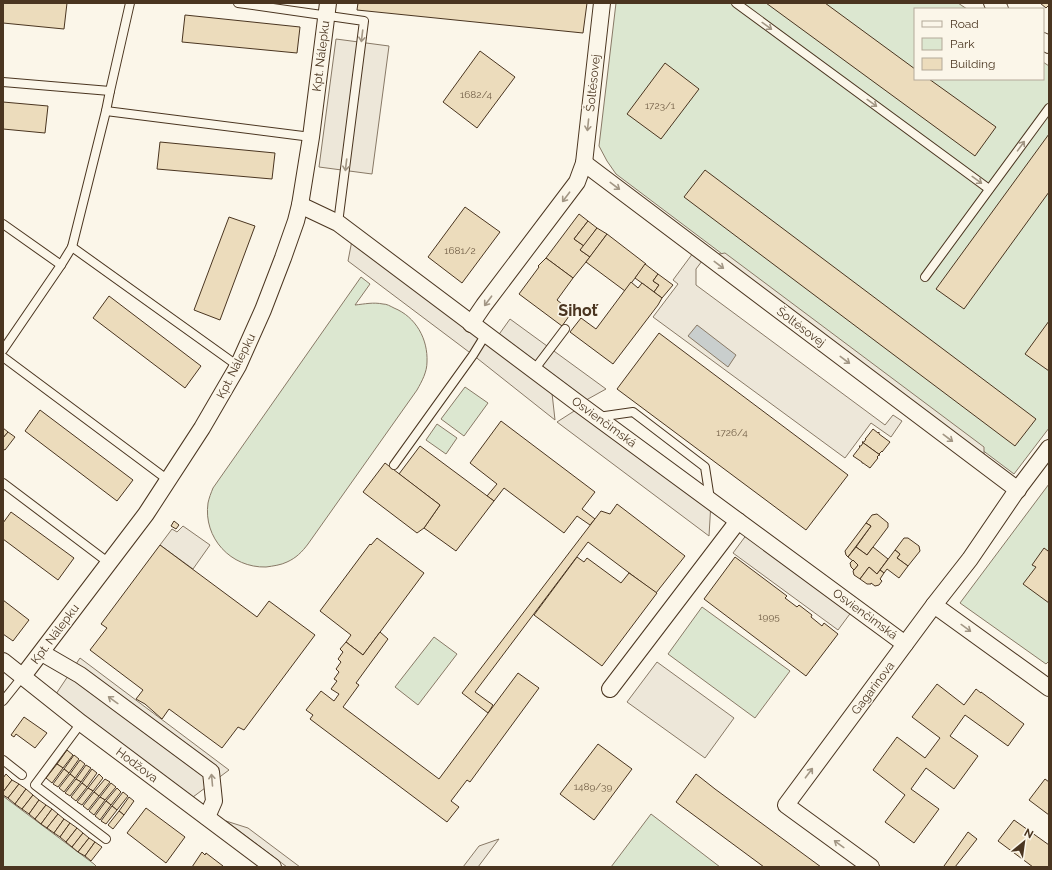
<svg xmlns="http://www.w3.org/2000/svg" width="1052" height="870" font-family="Raleway,sans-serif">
  <rect width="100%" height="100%" fill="#fbf6e9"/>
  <g fill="#dce7d0" stroke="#887966">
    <polygon points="616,3 958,3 967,9 915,9 915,79 1043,79 1043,62 1049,66 1049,428 1014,474 616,174 607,161 599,146"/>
    <path d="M 361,277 L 370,284 L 355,305 C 365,304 373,302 383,304 C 387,304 390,306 394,308 C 416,317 428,339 427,362 C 427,372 422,381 417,390 L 308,544 C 302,552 296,558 287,562 C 281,565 273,566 266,567 C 231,568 203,538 208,503 C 209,498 211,493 213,488 Z"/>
    <polygon points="465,387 488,403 464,436 441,419"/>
    <polygon points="437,424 457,438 446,454 426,440"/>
    <polygon points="1049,484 1049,661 1046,664 960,603"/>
    <polygon points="702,607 790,671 755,718 668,654"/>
    <polygon points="434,637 457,654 418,705 395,687"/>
    <polygon points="3,796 94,864 97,867 3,867"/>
    <polygon points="651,814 720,867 611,867"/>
  </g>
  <g fill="#ede7d9" stroke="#887966">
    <polygon points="336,39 389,46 372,174 319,167"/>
    <polygon points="353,235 495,340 510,319 606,389 579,404 551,384 555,420 473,355 348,261"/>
    <polygon points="693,253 702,261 696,269 696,285 885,425 893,415 902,421 891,437 871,423 845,458 653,317 678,284 673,280"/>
    <polygon points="725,253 984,447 984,465 708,256"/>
    <polygon points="582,406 711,502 709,536 557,422"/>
    <polygon points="183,526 210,545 193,569 160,545 172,529 177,532"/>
    <polygon points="750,530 855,607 838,630 733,553"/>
    <polygon points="80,658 229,770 193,797 56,694"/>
    <polygon points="657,662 734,718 705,758 627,702"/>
    <polygon points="226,821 248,828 300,867 287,867"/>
    <polygon points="499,839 478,867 463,867 479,846"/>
  </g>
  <polygon fill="#c9cecd" stroke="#887966" points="697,325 736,355 728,367 688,336"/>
  <g fill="#ecdcbc" stroke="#4a3520">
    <polygon points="3,3 67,3 64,29 3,23"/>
    <polygon points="358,3 587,3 583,33 357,10"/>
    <polygon points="766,3 825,3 915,69 915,79 929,79 996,127 975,156"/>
    <polygon points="1040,3 1049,3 1049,5 1046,8"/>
    <polygon points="185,15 300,27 297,53 182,42"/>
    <polygon points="480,51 515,77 477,128 443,102"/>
    <polygon points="665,63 699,89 661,139 627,114"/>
    <polygon points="3,102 48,106 45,133 3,129"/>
    <polygon points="1049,134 1049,192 964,309 936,289"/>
    <polygon points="160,142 275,153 272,179 157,169"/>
    <polygon points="705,170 1036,419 1015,446 684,197"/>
    <polygon points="465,207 500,232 462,283 428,257"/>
    <polygon points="579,214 588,221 574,239 584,246 580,250 590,257 573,278 546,258"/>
    <polygon points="229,217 255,226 220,320 194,310"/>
    <polygon points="588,221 597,228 584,246 574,239"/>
    <polygon points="597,228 607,234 590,257 580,250"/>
    <polygon points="607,234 646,264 625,291 586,262"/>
    <polygon points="546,258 573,278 557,300 572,312 562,326 519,294 539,267 538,266"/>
    <polygon points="645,264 658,274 653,281 659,285 654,292 635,278"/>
    <polygon points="658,274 673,285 662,298 654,292 659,285 653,281"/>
    <polygon points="631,282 638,288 642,283 662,298 658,305 613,364 570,332 581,318 596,329"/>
    <polygon points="109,296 201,366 185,388 93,318"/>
    <polygon points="1049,321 1049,371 1025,354"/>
    <polygon points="659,333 848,475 806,530 617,389"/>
    <polygon points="40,410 133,480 117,501 25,431"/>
    <polygon points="501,421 595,492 582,509 595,519 590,525 577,516 564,533 504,488 494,501 487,496 497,484 470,463"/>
    <polygon points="3,428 8,432 3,438"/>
    <polygon points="873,429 878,433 879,432 879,434 890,442 882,452 882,451 879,454 880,455 862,442 864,442 866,439 865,439 866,438"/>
    <polygon points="8,432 15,437 5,450 3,449 3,438"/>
    <polygon points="862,442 880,455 879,455 877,457 878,458 870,468 863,463 862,463 862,462 853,456 860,447 859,446 861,446 863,443"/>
    <polygon points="420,446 494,501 456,551 424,528 440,505 399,474"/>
    <polygon points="385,463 440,505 424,528 417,533 363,492"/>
    <polygon points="617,504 685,556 656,593 588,542 475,692 493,705 488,713 462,693 601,511 610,514"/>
    <polygon points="11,512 74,558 58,580 3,539 3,523"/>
    <polygon points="877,514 888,523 888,527 867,555 856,547 871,526 866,523 872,515"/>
    <polygon points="174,521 179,525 176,529 171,526"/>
    <polygon points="866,523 871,526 848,557 846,555 845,551"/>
    <polygon points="377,538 424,573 363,655 346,642 351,635 320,611 370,544 371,545"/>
    <polygon points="904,538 908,538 919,546 920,551 908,566 897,558 900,554 895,550"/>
    <polygon points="160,545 257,617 269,601 315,635 244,730 238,727 222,748 169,709 162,719 145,704 136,699 143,690 90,650 107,628 101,624"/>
    <polygon points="856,547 867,555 873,547 888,559 877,574 869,567 860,579 854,575 853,571 858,565 848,557"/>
    <polygon points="1044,548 1048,551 1049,549 1049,603 1023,584 1036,567 1032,565"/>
    <polygon points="895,550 900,554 897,558 908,566 899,578 887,569 884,573 880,570"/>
    <polygon points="577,557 584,562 587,558 621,583 629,573 657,593 602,666 534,615"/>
    <polygon points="735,557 787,596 785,598 797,607 799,605 812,615 811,617 822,626 824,623 838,634 806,676 704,599"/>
    <polygon points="853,560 858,565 854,570 851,567 850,563"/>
    <polygon points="869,567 877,574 880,570 884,573 880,579 882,581 879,585 875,586 871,583 871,584 867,584 860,579"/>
    <polygon points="3,600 29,620 13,641 3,634"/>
    <polygon points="380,632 388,639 356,683 359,685 343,707 439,779 518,673 539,688 470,782 467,780 451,801 459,807 447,822 310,719 313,715 306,710 321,691 334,701 339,694 331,689 337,681 334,679 339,672 336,669 341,662 338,659 343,652 340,649 346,642 363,655"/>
    <polygon points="937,684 964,705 976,689 981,693 981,692 1024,724 1008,746 965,715 950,736 978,756 954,789 926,768 911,789 939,809 914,843 885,822 905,795 873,770 897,737 925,758 940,738 912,717"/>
    <polygon points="24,717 47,733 35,748 16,734 14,737 11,735"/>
    <polygon points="598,744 632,769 594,820 560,794"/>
    <polygon points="67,750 73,755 63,768 57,764"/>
    <polygon points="74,755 79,759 69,773 64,769"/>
    <polygon points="80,760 85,764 75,778 70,774"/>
    <polygon points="57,764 63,768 52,783 46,778"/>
    <polygon points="86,765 91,768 81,782 76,779"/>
    <polygon points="64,769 69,773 58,787 53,784"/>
    <polygon points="92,769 97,773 87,787 82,783"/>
    <polygon points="6,774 12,780 3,792 3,778"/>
    <polygon points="70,774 75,778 64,792 59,788"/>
    <polygon points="99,774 103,778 93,791 88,788"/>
    <polygon points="696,774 715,789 821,867 764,867 676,802"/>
    <polygon points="76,779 81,782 70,796 65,793"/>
    <polygon points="105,779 110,782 99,796 94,792"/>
    <polygon points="1045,779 1049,782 1049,815 1029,800"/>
    <polygon points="12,780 19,784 8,798 3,795 3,792"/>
    <polygon points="82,783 87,787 76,801 71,797"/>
    <polygon points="111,783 116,787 105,800 100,797"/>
    <polygon points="19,784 26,789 15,804 8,798"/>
    <polygon points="88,788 93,791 82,805 77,802"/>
    <polygon points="117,788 121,792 111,805 106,801"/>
    <polygon points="26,789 33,795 22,809 15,804"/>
    <polygon points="94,792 99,796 88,810 83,806"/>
    <polygon points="123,792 128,796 117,810 112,806"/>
    <polygon points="33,795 39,800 29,814 22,809"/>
    <polygon points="100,797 105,800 94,815 89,811"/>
    <polygon points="129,797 134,801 124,815 119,811"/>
    <polygon points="39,800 46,805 35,819 29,814"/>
    <polygon points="106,801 111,805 100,820 95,816"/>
    <polygon points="46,805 52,809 41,824 35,819"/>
    <polygon points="112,806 117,810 106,824 101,821"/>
    <polygon points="146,808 185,837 166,863 127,833"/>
    <polygon points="52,809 58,814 47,828 41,824"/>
    <polygon points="119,811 124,815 113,829 108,825"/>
    <polygon points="58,814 64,819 54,833 47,828"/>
    <polygon points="64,819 70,823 60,837 54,833"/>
    <polygon points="1014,820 1049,845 1049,867 1033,867 998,841"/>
    <polygon points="70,823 77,828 66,842 60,837"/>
    <polygon points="77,828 83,833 72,847 66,842"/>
    <polygon points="968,832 977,839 955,867 946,867 944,866"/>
    <polygon points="83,833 89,838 78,852 72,847"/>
    <polygon points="89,838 95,842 85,856 78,852"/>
    <polygon points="95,842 102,847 91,861 85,856"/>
    <polygon points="202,852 205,855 206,853 223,866 222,867 192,867"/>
  </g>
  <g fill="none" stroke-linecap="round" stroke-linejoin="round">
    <g stroke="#4a3520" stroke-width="10">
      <g id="lane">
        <polyline points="238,3 364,21 338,223"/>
        <polyline points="736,3 989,189"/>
        <polyline points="3,82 110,91"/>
        <polyline points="106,111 311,137"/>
        <polyline points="3,224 61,265"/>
        <polyline points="72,247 238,366"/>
        <polyline points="925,277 1049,108"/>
        <polyline points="3,350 61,265 72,247 106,111 110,91 130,3"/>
        <polyline points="3,357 168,480"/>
        <polyline points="534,370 565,329"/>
        <polyline points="598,417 633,412 705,467 710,499"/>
        <polyline points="394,465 473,355 486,334"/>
        <polyline points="3,483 109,563"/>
        <polyline points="3,701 23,676"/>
        <polyline points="81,723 35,785 106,839"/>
        <polyline points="3,760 22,775"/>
      </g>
    </g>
    <g stroke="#4a3520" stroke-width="18">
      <g id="street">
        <polyline points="992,3 1000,9"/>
        <polyline points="1043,41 1049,45"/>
        <polyline points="584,163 1018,490"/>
        <polyline points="300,205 338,223 579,404 905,644"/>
        <polyline points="471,324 484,305 577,182 584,163 602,3"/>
        <polyline points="934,605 1049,688"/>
        <polyline points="42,653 80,675 211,772 214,801 207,817"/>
        <polyline points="3,661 81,723 273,867"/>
        <polyline points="23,676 146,514 202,428 238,366 263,310 283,258 296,221 300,205 311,137 328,3"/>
        <polyline points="610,689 738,521"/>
        <polyline points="871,867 786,805 934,605 970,559 1015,493 1049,448"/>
      </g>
    </g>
    <use href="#lane" stroke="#fbf6e9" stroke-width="8"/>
    <use href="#street" stroke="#fbf6e9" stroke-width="16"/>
  </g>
  <defs><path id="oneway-shaft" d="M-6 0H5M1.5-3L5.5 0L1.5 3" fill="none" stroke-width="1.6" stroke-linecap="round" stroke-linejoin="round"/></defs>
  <g stroke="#a29684">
    <use href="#oneway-shaft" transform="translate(767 26) rotate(36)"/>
    <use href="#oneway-shaft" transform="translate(362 36) rotate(97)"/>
    <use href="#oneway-shaft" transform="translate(872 103) rotate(36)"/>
    <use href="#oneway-shaft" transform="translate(588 125) rotate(96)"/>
    <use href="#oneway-shaft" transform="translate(1021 146) rotate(-54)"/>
    <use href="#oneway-shaft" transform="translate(346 165) rotate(97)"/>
    <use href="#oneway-shaft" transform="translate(977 180) rotate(36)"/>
    <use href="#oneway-shaft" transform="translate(615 186) rotate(37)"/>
    <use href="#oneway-shaft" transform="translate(566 197) rotate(127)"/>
    <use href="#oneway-shaft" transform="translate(719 265) rotate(37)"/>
    <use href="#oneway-shaft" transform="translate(488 301) rotate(127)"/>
    <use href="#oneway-shaft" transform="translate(845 360) rotate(37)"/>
    <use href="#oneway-shaft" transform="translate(948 438) rotate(37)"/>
    <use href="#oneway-shaft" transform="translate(966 628) rotate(36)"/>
    <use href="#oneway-shaft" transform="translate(113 700) rotate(-144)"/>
    <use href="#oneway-shaft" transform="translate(809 773) rotate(-53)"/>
    <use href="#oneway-shaft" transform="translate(212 780) rotate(-95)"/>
    <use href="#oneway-shaft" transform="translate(839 844) rotate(-144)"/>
  </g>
  <g text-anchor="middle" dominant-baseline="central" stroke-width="3" stroke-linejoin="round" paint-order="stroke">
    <g font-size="10" fill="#725f47">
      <text x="476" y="94">1682/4</text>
      <text x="660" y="105">1723/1</text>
      <text x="460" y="250">1681/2</text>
      <text x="732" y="432">1726/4</text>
      <text x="769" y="616">1995</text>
      <text x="593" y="786">1489/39</text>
    </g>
    <g font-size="12" fill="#4a3520" stroke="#fbf6e9">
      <text transform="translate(321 56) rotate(-83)">Kpt. Nálepku</text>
      <text transform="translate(593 83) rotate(-84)">Šoltésovej</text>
      <text transform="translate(801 327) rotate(37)">Šoltésovej</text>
      <text transform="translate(236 366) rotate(-63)">Kpt. Nálepku</text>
      <text transform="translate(604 422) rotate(36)">Osvienčimská</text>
      <text transform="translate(865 614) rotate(36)">Osvienčimská</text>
      <text transform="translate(55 634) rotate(-53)">Kpt. Nálepku</text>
      <text transform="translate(873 688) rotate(-53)">Gagarinova</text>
      <text transform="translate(137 765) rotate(37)">Hodžova</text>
    </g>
    <g font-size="16" font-weight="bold" fill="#4a3520" stroke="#fbf6e9">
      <text x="578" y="310">Sihoť</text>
    </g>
  </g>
  <rect width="1052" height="870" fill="none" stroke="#4a3520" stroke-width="8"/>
  <rect x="914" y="8" width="130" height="72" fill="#fbf6e9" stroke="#b4a999"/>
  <rect x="922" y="21" width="20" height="6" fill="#fbf6e9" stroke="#b4a999"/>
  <text x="950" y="28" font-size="12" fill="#4a3520">Road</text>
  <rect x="922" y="38" width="20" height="12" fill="#dce7d0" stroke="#b4a999"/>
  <text x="950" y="48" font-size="12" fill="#4a3520">Park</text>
  <rect x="922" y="58" width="20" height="12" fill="#ecdcbc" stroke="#b4a999"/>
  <text x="950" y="68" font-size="12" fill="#4a3520">Building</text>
  <g transform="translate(1024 842) rotate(29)" stroke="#fbf6e9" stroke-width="3" paint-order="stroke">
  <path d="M0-3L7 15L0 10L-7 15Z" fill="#4a3520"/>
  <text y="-6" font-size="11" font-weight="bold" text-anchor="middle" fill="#4a3520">N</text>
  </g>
</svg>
